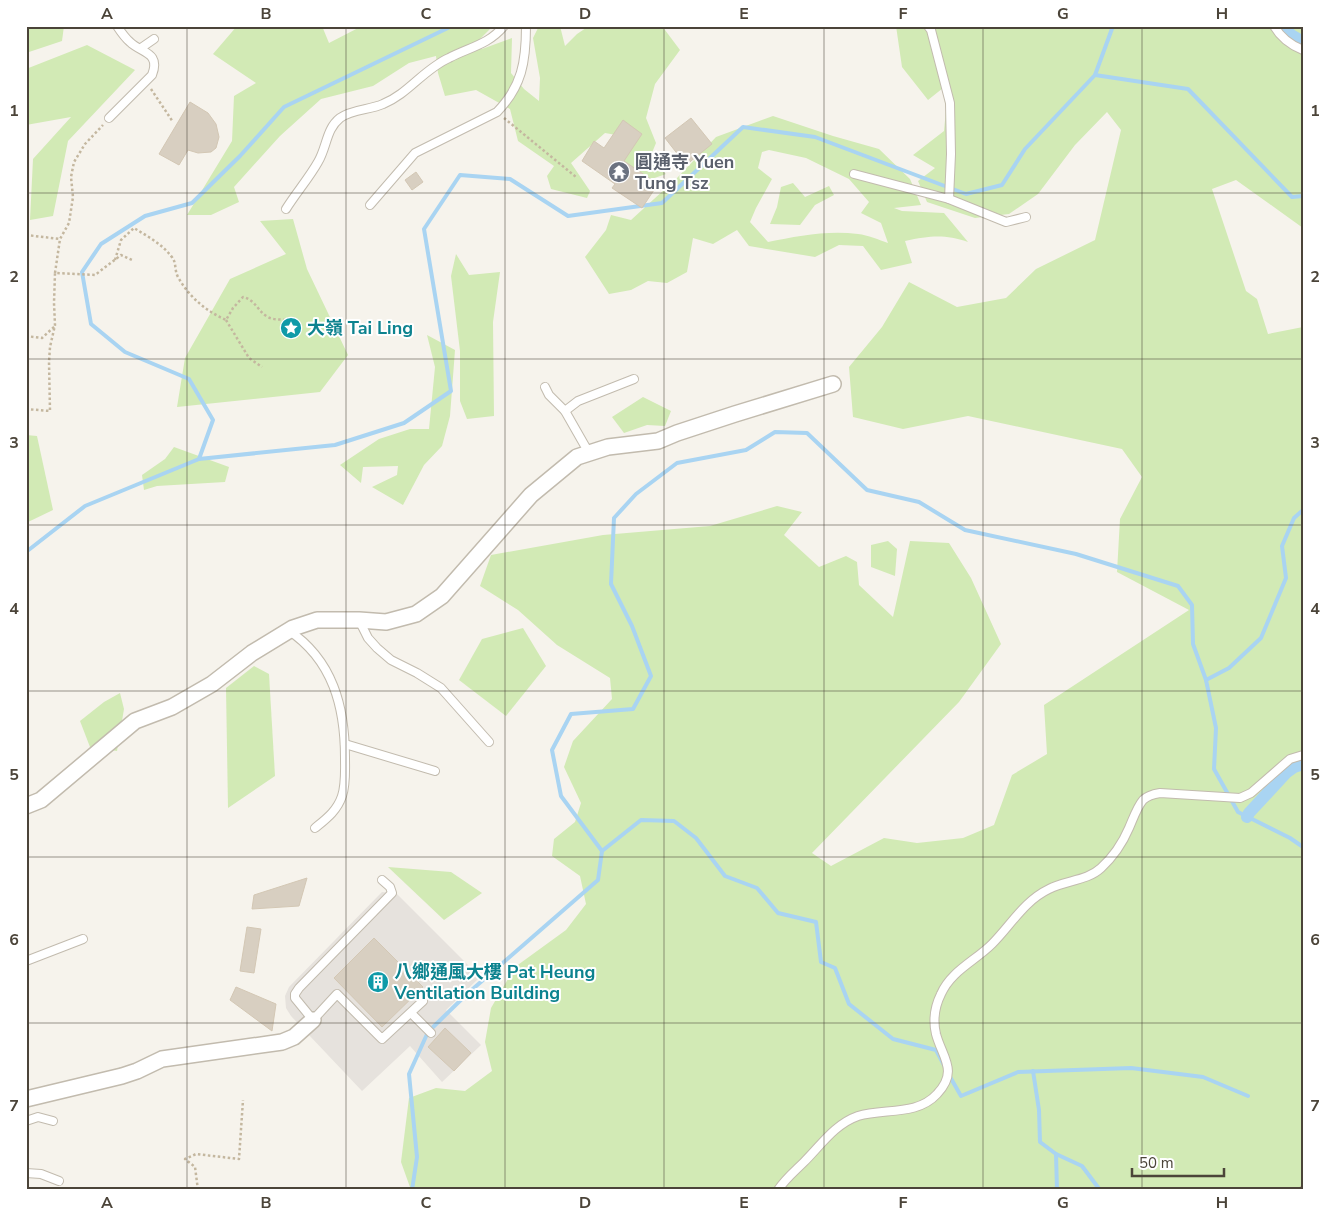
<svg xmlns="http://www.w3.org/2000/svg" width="1329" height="1216" font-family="'Nunito Sans','Noto Sans TC',sans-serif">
  <rect width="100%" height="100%" fill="#f6f3ec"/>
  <polygon fill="#e6e2dd" points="382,892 397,894 480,977 446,1010 481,1045 442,1082 410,1046 362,1091 291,1016 286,1008 285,996 289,987"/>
  <g fill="#d2eab5" fill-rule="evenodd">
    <polygon points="26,26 64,26 62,41 26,53"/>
    <polygon points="237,26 322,26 329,43 362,26 493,26 475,44 482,49 512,38 511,73 524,89 539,101 540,78 533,38 539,26 560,26 565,46 577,34 589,26 662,26 680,50 655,84 646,118 656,143 649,160 666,174 640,183 600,160 622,136 605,133 571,163 590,191 587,198 551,189 547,176 554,166 518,141 510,109 476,90 445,96 438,73 436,56 409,63 373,86 321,99 280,136 234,187 239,202 211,215 187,215 232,141 234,96 256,83 213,54"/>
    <polygon points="896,26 1303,26 1303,228 1236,180 1212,189 1246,291 1257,299 1268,334 1303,327 1303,1190 411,1190 401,1162 409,1098 436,1088 465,1091 492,1071 485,1042 491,1008 515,967 566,930 586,904 580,876 552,856 554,839 575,822 581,803 564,767 573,741 612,699 610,678 557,645 518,610 480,586 491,555 603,535 710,526 777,506 802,512 784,535 819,567 846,556 857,562 859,585 893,617 910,541 949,543 971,578 1001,644 959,702 812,853 831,866 884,838 917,843 963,838 994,825 1012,775 1047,754 1044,705 1189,610 1117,572 1120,519 1142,477 1122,449 968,416 903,429 853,417 849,367 882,327 909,282 957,307 1006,298 1036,269 1095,240 1121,130 1107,112 1075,145 1038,194 1009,214 975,218 927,202 918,181 935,168 913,155 944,131 946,110 943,88 928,100 902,67"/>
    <polygon points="87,45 135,70 68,141 53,216 30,220 33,159 71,117 26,125 26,69"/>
    <path d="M 773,116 L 833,136 L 879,149 L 910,179 L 921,205 L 894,208 L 902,211 L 944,213 L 968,242 C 944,234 930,236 905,241 L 912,263 L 881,270 L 863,246 L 839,245 L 815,257 L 749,246 L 737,230 L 713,244 L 693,238 L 687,272 L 667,283 L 648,281 L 631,290 L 609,294 L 585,257 L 606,230 L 611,215 L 631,220 L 677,178 L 716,137 ZM 769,150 L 806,158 L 849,179 L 869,202 L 861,213 L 881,223 L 888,243 C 879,240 868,235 858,234 C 828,230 797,236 768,242 L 750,222 L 756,208 L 772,179 L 758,168 L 762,152 Z"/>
    <polygon points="793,183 805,197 829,186 834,195 815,205 800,225 770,224 777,207 781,187"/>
    <polygon points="293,219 307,269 348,355 320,392 177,407 185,358 230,279 286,254 260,221"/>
    <polygon points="456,254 469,275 500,272 493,322 494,416 467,419 460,401 460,351 451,276"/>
    <polygon points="427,335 455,350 450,416 442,446 424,465 403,505 372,487 397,475 398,466 363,467 361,483 340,465 379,439 410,429 429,429 435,367"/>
    <polygon points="643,397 671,411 665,426 647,425 624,433 612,417"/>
    <polygon points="26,435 37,436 53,510 26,523"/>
    <polygon points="174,447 229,467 225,482 157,486 144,490 142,475 165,459"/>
    <polygon points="888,541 897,549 895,576 871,567 871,545"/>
    <polygon points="523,628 546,666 506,716 459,680 482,639"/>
    <polygon points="254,666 269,674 275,776 228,808 226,688"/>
    <polygon points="120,693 124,709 117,751 90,747 80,721 104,702"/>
    <polygon points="388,867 451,872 482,893 444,920"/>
  </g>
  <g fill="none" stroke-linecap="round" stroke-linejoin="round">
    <g stroke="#a9d4f2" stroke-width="4">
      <polyline points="1095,75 1113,26"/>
      <polyline points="199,459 335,445 404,423 451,391 424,229 460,175 510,179 568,216 662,203 743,127 815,137 966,194 1002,185 1025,149 1095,75 1188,89 1292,197 1303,196"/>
      <polyline points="26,552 85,506 199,459 213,420 189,379 125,352 91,324 82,272 101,244 145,216 192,203 240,156 284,107 452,26"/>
      <polyline points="1206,680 1229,668 1261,638 1286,578 1282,546 1294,518 1303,510"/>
      <polyline points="602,851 561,796 552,750 571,714 633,709 651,676 632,626 611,584 614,518 636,494 677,463 746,450 775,432 807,433 867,490 919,502 965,530 1076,554 1178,586 1192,605 1193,644 1206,680 1216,728 1214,769 1238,812 1290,838 1303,847"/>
      <polyline points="1033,1071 1039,1110 1040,1142 1056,1154 1082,1166 1100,1190"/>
      <polyline points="949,1075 961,1096 1018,1072 1131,1068 1203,1077 1248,1096"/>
      <polyline points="1056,1154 1057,1190"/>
      <polyline points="412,1190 417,1157 409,1074 428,1032 467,994 598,880 602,851 641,820 674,821 696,838 725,876 757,888 778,913 816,922 821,962 835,968 849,1004 893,1039 936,1050 945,1067"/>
    </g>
    <g stroke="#a9d4f2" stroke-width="12">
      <polyline points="1283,26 1291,35 1303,42"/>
      <polyline points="1247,817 1249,813 1287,772 1294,767 1303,764"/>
    </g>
  </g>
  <g fill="#d8cfc1" stroke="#d3c7b4">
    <polygon points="190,102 208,113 216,124 219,137 216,148 211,152 198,153 188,150 179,165 159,154"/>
    <polygon points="691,118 712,144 686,165 665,138"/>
    <polygon points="623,120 642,134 624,161 658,184 642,208 612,188 615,184 582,161 594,141 604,148"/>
    <polygon points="416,172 423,182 412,190 405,180"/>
    <polygon points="307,878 299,906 252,909 254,895"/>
    <polygon points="247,927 261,929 254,973 240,971"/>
    <polygon points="374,938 423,987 382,1027 334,978"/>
    <polygon points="236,987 276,1004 272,1031 230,1000"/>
    <polygon points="445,1028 471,1053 454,1071 428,1047"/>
  </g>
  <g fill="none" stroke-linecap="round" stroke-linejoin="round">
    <g stroke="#c2bbae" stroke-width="10">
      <g id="service">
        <path d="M 1274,26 C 1281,38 1290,45 1303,50"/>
        <polyline points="141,48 154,39"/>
        <path d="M 109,118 L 152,75 C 161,52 141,53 130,42 C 125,38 121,32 117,26"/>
        <polyline points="854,174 949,199 951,154 950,103 931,30 928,26"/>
        <polyline points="949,199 1006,222 1026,217"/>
        <path d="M 370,205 L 415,153 L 497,112 C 522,86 526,62 526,26"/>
        <path d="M 286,209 C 296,193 309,178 318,162 C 327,147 326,129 340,118 C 352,109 370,110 383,104 C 408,94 424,69 449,58 C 470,47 488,45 504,26"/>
        <polyline points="545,387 549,395 565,411 589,453"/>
        <polyline points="565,411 578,401 634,379"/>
        <polyline points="359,620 368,638 377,648 391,660 417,673 441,688 489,742"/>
        <path d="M 288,630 C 333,660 345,707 345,758 C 345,770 346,784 342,796 C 337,811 326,819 315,828"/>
        <polyline points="345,744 435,771"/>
        <polyline points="382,880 390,887 392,893 299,988 295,994 295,998 313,1020 337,994 382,1039 423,1001"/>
        <polyline points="26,961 83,939"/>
        <polyline points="411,1013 431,1033"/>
        <polyline points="26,1121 38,1117 53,1121"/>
        <polyline points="26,1173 41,1174 59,1181"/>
        <path d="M 778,1190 C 785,1179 795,1171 804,1162 C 821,1145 835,1124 858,1116 C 884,1108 917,1116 937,1094 C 959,1071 942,1057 936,1034 C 933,1021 935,1006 941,994 C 951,971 975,961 992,944 C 1011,925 1024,901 1049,889 C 1066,880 1087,881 1101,868 C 1113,857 1123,842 1129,828 C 1133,819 1137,807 1143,800 C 1147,796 1154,794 1160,793 L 1240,798 L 1251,793 L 1290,759 L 1303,755"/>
      </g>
    </g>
    <g stroke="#c2bbae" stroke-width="18">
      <g id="minor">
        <polyline points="26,806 41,800 135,721 172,707 212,684 252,653 293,628 317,620 359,620 386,622 416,614 442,596 531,495 577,457 608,447 658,441 677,433 735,414 833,384"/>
        <polyline points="26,1099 122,1076 137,1071 162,1059 282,1042 294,1037 313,1020"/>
      </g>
    </g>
    <g stroke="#c4b79f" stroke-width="2.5" stroke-dasharray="2.5 2.5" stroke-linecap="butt">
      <polyline points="151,89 173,122"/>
      <polyline points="504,118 576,177"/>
      <polyline points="26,235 60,239"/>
      <path d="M 115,260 L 121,240 L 134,228 C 147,236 162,244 171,256 C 177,262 174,270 178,277 C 189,297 206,311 226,320 L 233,308 L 243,297 C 256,300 258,312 268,317 C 273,320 279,319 285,320 C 289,321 293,322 297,324"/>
      <polyline points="55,273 60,239 69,223 73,197 71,177 74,162 85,144 103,125"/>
      <polyline points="226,320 249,358 262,367"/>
      <polyline points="26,336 42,338 55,326"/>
      <polyline points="26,409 50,411 49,362 50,347 55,325 54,303 55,273 95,275 121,255 132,260"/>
      <polyline points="198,1190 195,1167 185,1159 196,1154 239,1159 243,1100"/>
      <polyline points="1296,1190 1303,1186"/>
    </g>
    <use href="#service" stroke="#fff" stroke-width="8"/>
    <use href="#minor" stroke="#fff" stroke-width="15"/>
  </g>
  <path fill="none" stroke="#4b4439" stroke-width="1" stroke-opacity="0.55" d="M 187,26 L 187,1190M 346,26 L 346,1190M 505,26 L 505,1190M 664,26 L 664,1190M 824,26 L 824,1190M 983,26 L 983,1190M 1142,26 L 1142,1190M 26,193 L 1303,193M 26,359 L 1303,359M 26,525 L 1303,525M 26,691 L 1303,691M 26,857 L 1303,857M 26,1023 L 1303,1023"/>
  <defs>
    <g id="temple-disc" transform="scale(1.125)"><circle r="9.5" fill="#6b7280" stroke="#fff"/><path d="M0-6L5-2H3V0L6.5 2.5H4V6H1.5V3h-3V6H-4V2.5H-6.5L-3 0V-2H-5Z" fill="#fff"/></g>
    <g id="sight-disc" transform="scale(1.125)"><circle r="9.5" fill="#0f9aa8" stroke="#fff"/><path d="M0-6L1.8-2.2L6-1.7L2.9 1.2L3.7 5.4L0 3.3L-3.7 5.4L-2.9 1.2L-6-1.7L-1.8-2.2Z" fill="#fff"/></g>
    <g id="building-disc" transform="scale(1.125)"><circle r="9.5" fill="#0f9aa8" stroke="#fff"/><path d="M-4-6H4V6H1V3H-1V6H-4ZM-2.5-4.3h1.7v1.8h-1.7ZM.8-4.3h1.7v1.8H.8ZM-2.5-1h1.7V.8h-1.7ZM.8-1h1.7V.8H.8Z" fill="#fff"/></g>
  </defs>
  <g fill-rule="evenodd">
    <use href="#temple-disc" x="619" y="172"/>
    <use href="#sight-disc" x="291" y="328"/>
    <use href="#building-disc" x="378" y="982"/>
  </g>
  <g text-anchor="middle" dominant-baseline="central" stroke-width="4" stroke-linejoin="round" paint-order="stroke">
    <g font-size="18" font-weight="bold" fill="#5b616d" stroke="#fff" text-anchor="start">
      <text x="635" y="162">圓通寺 Yuen<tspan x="635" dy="21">Tung Tsz</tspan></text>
    </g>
    <g font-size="18" font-weight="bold" fill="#0d838f" stroke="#fff" text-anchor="start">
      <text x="307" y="328">大嶺 Tai Ling</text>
      <text x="394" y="972">八鄉通風大樓 Pat Heung<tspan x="394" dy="21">Ventilation Building</tspan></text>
    </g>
  </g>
  <rect width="1329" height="1216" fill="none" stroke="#ffffff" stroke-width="55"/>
  <path d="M1132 1168v8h92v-8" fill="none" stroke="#4b4439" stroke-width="2.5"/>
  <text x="1139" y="1168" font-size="15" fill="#4b4439" stroke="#ffffff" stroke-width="4" paint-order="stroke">50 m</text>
  <rect x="28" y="28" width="1274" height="1160" fill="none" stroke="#4b4439" stroke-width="2"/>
  <g font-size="16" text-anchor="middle" font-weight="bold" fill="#4b4439">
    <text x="107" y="19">A</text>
    <text x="266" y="19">B</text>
    <text x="426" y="19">C</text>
    <text x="585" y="19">D</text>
    <text x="744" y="19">E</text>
    <text x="903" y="19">F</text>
    <text x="1063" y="19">G</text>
    <text x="1222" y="19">H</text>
    <text x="14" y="116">1</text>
    <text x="1315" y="116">1</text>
    <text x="14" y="282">2</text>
    <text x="1315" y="282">2</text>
    <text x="14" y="448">3</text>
    <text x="1315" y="448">3</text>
    <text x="14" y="614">4</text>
    <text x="1315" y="614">4</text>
    <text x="14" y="780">5</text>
    <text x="1315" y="780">5</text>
    <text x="14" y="945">6</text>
    <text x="1315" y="945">6</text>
    <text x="14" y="1111">7</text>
    <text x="1315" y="1111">7</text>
    <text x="107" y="1208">A</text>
    <text x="266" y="1208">B</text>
    <text x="426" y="1208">C</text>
    <text x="585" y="1208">D</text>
    <text x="744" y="1208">E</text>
    <text x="903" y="1208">F</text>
    <text x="1063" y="1208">G</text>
    <text x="1222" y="1208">H</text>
  </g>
</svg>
